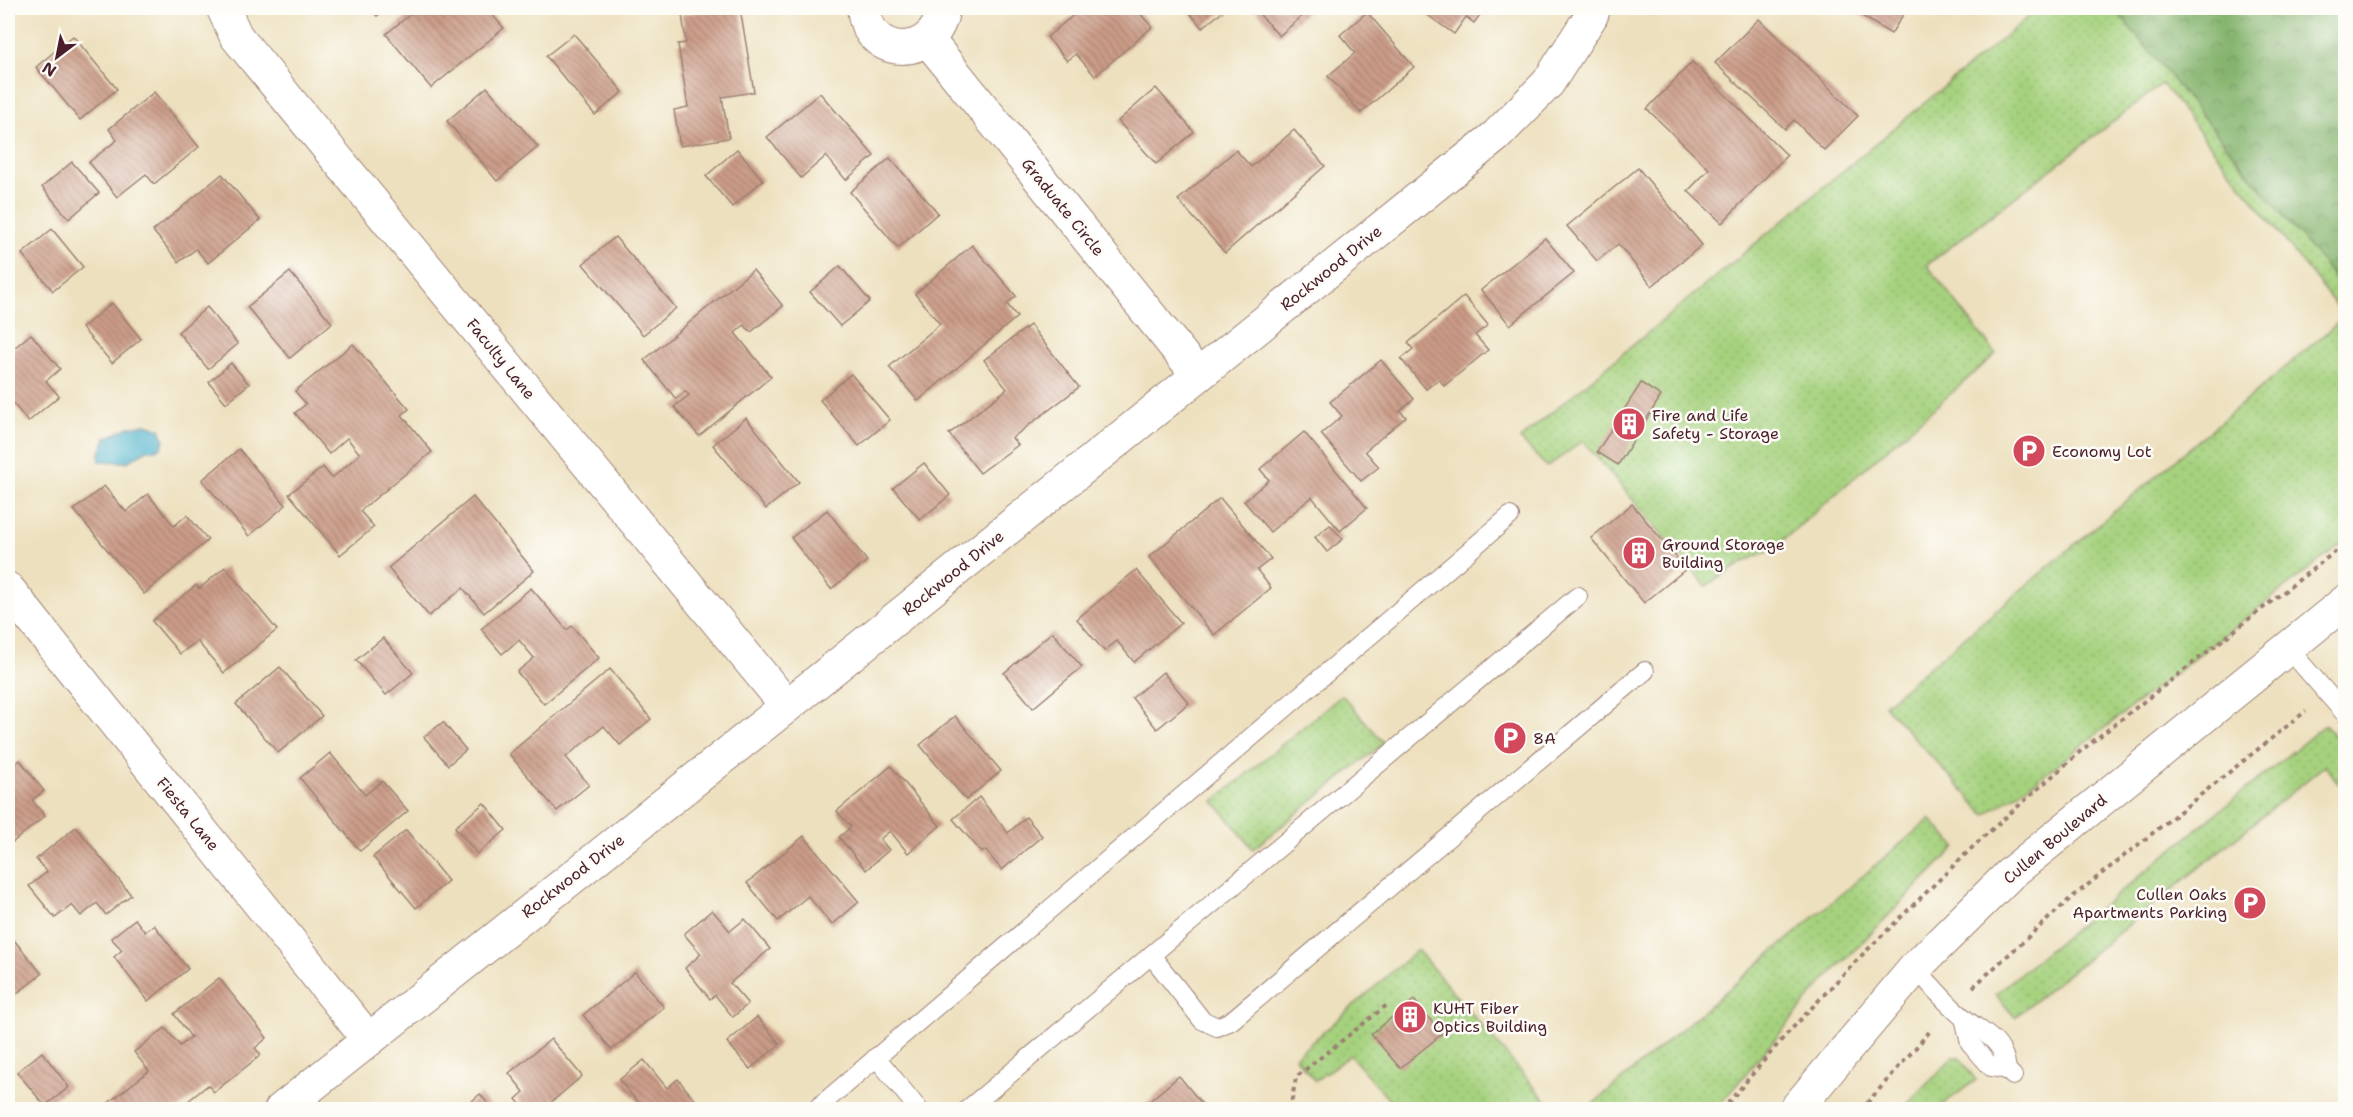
<svg xmlns="http://www.w3.org/2000/svg" width="2353" height="1117" font-family="'Shantell Sans',sans-serif">
  <defs>
    <pattern id="grass-dots" width="8" height="8" patternUnits="userSpaceOnUse" patternTransform="scale(1.5)"><rect width="8" height="8" fill="#a6d27e"/><path d="M2 2h.1M6 6h.1" fill="none" stroke="#90b46d" stroke-width="1.8" stroke-linecap="round"/></pattern>
    <pattern id="forest-crowns" width="20" height="18" patternUnits="userSpaceOnUse" patternTransform="scale(1.5)"><rect width="20" height="18" fill="#84b46d"/><path d="M2 6a3 3 0 1 1 6 0M12 15a3 3 0 1 1 6 0" fill="none" stroke="#6e925a"/></pattern>
    <pattern id="building-back-hatch" width="6" height="6" patternUnits="userSpaceOnUse" patternTransform="scale(1.5)"><rect width="6" height="6" fill="#cb9c87"/><path d="M-1 5l2 2M0 0l6 6M5-1l2 2" fill="none" stroke="#a77f6f"/></pattern>
  </defs>
  <rect width="100%" height="100%" fill="#fdfcf7"/>
  <filter id="ink" filterUnits="userSpaceOnUse"><feTurbulence type="fractalNoise" baseFrequency=".0167" numOctaves="2"/><feDisplacementMap in="SourceGraphic" scale="12" xChannelSelector="R" yChannelSelector="G"/><feConvolveMatrix kernelMatrix="1 2 1 2 8 2 1 2 1" color-interpolation-filters="sRGB"/></filter>
  <filter id="wash" filterUnits="userSpaceOnUse"><feTurbulence type="fractalNoise" baseFrequency=".008" numOctaves="4" result="noise"/><feDisplacementMap in="SourceGraphic" scale="24" xChannelSelector="R" yChannelSelector="G"/><feGaussianBlur stdDeviation="1.35" result="paint"/><feColorMatrix in="noise" values="0 0 0 0 0 0 0 0 0 0 0 0 0 0 0 0 0 1.4 0 .05"/><feComposite in="paint" operator="in"/></filter>
  <g filter="url(#wash)">
    <rect width="100%" height="100%" fill="#ede0be"/>
    <g fill="url(#grass-dots)" stroke="#787854" stroke-width="1.5">
      <polygon points="2039,8 2345,8 2345,541 2039,779 1985,815 1884,705 2345,317 2162,84 1927,265 1996,354 1775,547 1742,563 1706,586 1583,441 1547,467 1520,439"/>
      <polygon points="1342,695 1384,743 1253,849 1214,801"/>
      <polygon points="2325,725 2345,749 2345,788 2344,789 2324,766 2015,1017 1995,994"/>
      <polygon points="1930,819 1956,847 1824,981 1716,1109 1587,1109"/>
      <polygon points="1417,950 1553,1109 1397,1109 1350,1055 1315,1081 1295,1057"/>
      <polygon points="1953,1057 1959,1058 1976,1080 1942,1105 1945,1109 1903,1109"/>
    </g>
    <polygon fill="url(#forest-crowns)" stroke="#676a4c" stroke-width="1.5" points="2114,8 2345,8 2345,291"/>
    <polygon fill="#4db3cc" stroke="#4c697c" stroke-width="1.5" points="146,424 160,429 164,439 162,447 156,450 147,450 127,462 100,461 99,455 106,438 129,427"/>
    <g id="blocks">
      <g fill="url(#building-back-hatch)">
        <polygon points="370,8 388,8 377,16"/>
        <polygon points="418,8 486,8 504,28 431,88 386,34"/>
        <polygon points="725,8 740,8 754,92 722,97 729,138 680,146 674,110 688,107 678,44 686,43 682,14"/>
        <polygon points="1082,8 1135,8 1152,27 1095,76 1076,54 1067,61 1047,37"/>
        <polygon points="1186,8 1227,8 1202,28"/>
        <polygon points="1254,8 1306,8 1309,10 1279,36"/>
        <polygon points="1418,8 1476,8 1482,12 1474,23 1466,17 1454,34"/>
        <polygon points="1849,8 1894,8 1904,13 1891,34"/>
        <polygon points="1367,12 1414,67 1361,113 1328,76 1355,53 1340,35"/>
        <polygon points="1759,19 1858,116 1824,150 1794,120 1785,129 1715,63"/>
        <polygon points="574,34 623,92 595,115 546,56"/>
        <polygon points="73,36 117,89 80,120 36,67"/>
        <polygon points="1692,62 1787,155 1722,223 1688,191 1709,169 1647,109"/>
        <polygon points="487,87 538,147 497,181 447,121"/>
        <polygon points="1156,88 1194,132 1156,164 1118,121"/>
        <polygon points="154,92 199,147 154,184 146,174 117,197 89,162 117,140 109,129"/>
        <polygon points="820,93 874,156 846,180 826,156 801,178 767,137"/>
        <polygon points="1294,130 1325,166 1225,253 1178,200 1236,150 1251,167"/>
        <polygon points="737,149 763,180 732,207 706,176"/>
        <polygon points="890,158 938,213 898,248 850,192"/>
        <polygon points="72,162 99,193 69,219 42,187"/>
        <polygon points="1638,168 1702,245 1652,286 1618,244 1597,261 1567,226"/>
        <polygon points="222,174 260,220 208,263 196,249 179,262 153,231"/>
        <polygon points="52,229 83,267 53,291 22,254"/>
        <polygon points="615,237 676,308 643,335 583,264"/>
        <polygon points="1545,238 1574,273 1510,325 1481,290"/>
        <polygon points="972,245 1016,296 1007,304 1017,317 918,401 889,367 940,324 915,294"/>
        <polygon points="840,266 870,301 840,326 810,292"/>
        <polygon points="753,270 783,306 751,332 744,325 735,333 771,377 699,436 674,407 689,395 685,391 676,399 644,360"/>
        <polygon points="290,272 332,323 290,358 247,307"/>
        <polygon points="1464,296 1488,325 1475,335 1488,350 1444,386 1439,379 1426,389 1401,359 1413,349 1408,343"/>
        <polygon points="112,303 141,339 112,363 82,328"/>
        <polygon points="207,307 238,344 208,369 178,332"/>
        <polygon points="1030,325 1079,387 1012,438 1018,445 980,473 949,434 1007,389 984,360"/>
        <polygon points="31,334 60,369 46,381 59,396 28,422 8,397 8,353"/>
        <polygon points="353,344 409,409 402,415 432,452 360,511 374,527 340,555 289,494 323,467 332,478 360,454 347,438 329,454 295,413 306,404 295,391"/>
        <polygon points="1381,360 1414,399 1400,411 1406,417 1365,451 1379,467 1361,481 1321,434 1342,416 1330,402"/>
        <polygon points="231,363 249,384 226,403 209,382"/>
        <polygon points="851,374 890,420 859,446 820,400"/>
        <polygon points="1641,383 1661,396 1618,465 1597,452"/>
        <polygon points="746,418 799,482 766,509 713,445"/>
        <polygon points="1304,432 1367,508 1340,531 1312,497 1270,532 1244,501 1269,480 1260,469"/>
        <polygon points="239,449 286,505 249,536 202,480"/>
        <polygon points="924,463 950,495 920,520 893,488"/>
        <polygon points="104,486 126,512 148,494 174,526 187,515 208,540 144,594 74,510"/>
        <polygon points="473,497 534,571 484,613 463,588 429,616 388,568"/>
        <polygon points="1220,498 1271,559 1257,570 1271,588 1214,635 1149,557"/>
        <polygon points="1632,504 1686,569 1644,603 1591,538"/>
        <polygon points="827,510 867,561 831,589 791,538"/>
        <polygon points="1330,525 1343,539 1327,552 1315,537"/>
        <polygon points="225,567 277,630 224,673 197,641 180,654 152,621 196,585 199,589"/>
        <polygon points="1136,570 1181,623 1134,662 1117,641 1104,651 1077,619"/>
        <polygon points="531,588 567,630 572,626 599,658 544,704 517,672 534,658 519,640 502,654 481,629"/>
        <polygon points="1052,632 1082,667 1033,708 1004,673"/>
        <polygon points="383,638 413,673 386,695 356,660"/>
        <polygon points="280,667 322,716 278,753 236,704"/>
        <polygon points="610,669 651,719 620,745 604,726 566,757 589,785 557,811 509,754"/>
        <polygon points="1163,672 1189,703 1157,729 1132,698"/>
        <polygon points="955,716 1001,771 966,800 920,745"/>
        <polygon points="443,722 466,750 448,765 424,737"/>
        <polygon points="330,753 365,795 382,781 408,811 360,851 300,778"/>
        <polygon points="20,760 44,791 32,800 45,816 8,846 8,770"/>
        <polygon points="891,766 940,826 908,853 890,831 880,839 889,850 866,870 839,837 851,827 837,811"/>
        <polygon points="979,797 1008,833 1026,817 1042,836 1002,870 985,850 982,853 953,819"/>
        <polygon points="484,803 506,830 477,854 455,827"/>
        <polygon points="76,827 131,895 106,915 97,903 81,916 72,905 55,918 29,886 47,872 36,859"/>
        <polygon points="406,830 448,881 416,908 373,857"/>
        <polygon points="804,836 859,902 832,925 808,896 778,921 747,883"/>
        <polygon points="712,910 730,931 745,919 770,949 730,983 748,1004 733,1017 715,995 710,999 685,968 701,954 684,934"/>
        <polygon points="135,919 145,932 154,925 188,969 148,1001 114,957 122,950 111,938"/>
        <polygon points="14,940 42,974 16,994 8,983 8,945"/>
        <polygon points="635,972 664,1007 612,1050 583,1015"/>
        <polygon points="219,978 267,1038 255,1048 261,1055 214,1092 208,1085 177,1110 114,1110 108,1103 149,1071 134,1052 165,1028 180,1046 191,1037 174,1014"/>
        <polygon points="1414,1000 1442,1034 1400,1068 1371,1034"/>
        <polygon points="757,1017 780,1044 750,1069 727,1042"/>
        <polygon points="551,1039 582,1076 542,1110 525,1110 516,1099 524,1092 509,1073"/>
        <polygon points="42,1052 69,1087 45,1106 17,1072"/>
        <polygon points="644,1060 667,1088 678,1079 703,1110 647,1110 645,1106 643,1108 619,1080"/>
        <polygon points="1179,1076 1207,1110 1139,1110"/>
        <polygon points="480,1094 493,1110 462,1110"/>
      </g>
    </g>
  </g>
  <g filter="url(#ink)">
    <use href="#blocks" fill-opacity="0" stroke="#9c8074" stroke-width="1.5"/>
    <g fill="none" stroke-linecap="round" stroke-linejoin="round">
      <g stroke="#9c8074" stroke-width="20">
        <g id="lane">
          <polyline points="2287,647 2346,715"/>
          <polyline points="1151,955 1202,1020 1217,1027 1231,1021 1645,671"/>
          <path d="M 1915,968 C 1931,984 1946,1004 1964,1018 C 1985,1035 2004,1040 2007,1070"/>
          <polyline points="1964,1018 1970,1043 1991,1067 2007,1070 2013,1076"/>
          <polyline points="876,1057 919,1110"/>
          <polyline points="815,1110 1510,516"/>
          <polyline points="967,1110 1578,596"/>
        </g>
      </g>
      <g stroke="#9c8074" stroke-width="35">
        <g id="street">
          <polyline points="223,8 236,36 787,706"/>
          <path d="M 864,8 C 866,60 937,61 943,8"/>
          <polyline points="928,40 1198,375"/>
          <polyline points="8,589 368,1039"/>
          <polyline points="281,1110 787,706 1496,136 1548,83 1591,16 1594,8"/>
        </g>
      </g>
      <g stroke="#9c8074" stroke-width="35">
        <polyline id="secondary" points="1795,1110 1915,968 2010,874 2346,601"/>
      </g>
      <g stroke="#9c8074" stroke-width="4" stroke-dasharray="4.5 4.5" stroke-linecap="butt">
        <polyline points="1973,987 2070,899 2306,711"/>
        <polyline points="1290,1110 1296,1077 1387,1005"/>
        <polyline points="1722,1110 1784,1037 1857,960 1981,839 2082,750 2346,543"/>
        <polyline points="1861,1110 1932,1029"/>
      </g>
      <use href="#lane" stroke="#fff" stroke-width="18"/>
      <use href="#street" stroke="#fff" stroke-width="33"/>
      <use href="#secondary" stroke="#fff" stroke-width="33"/>
    </g>
  </g>
  <defs>
    <g id="building-disc" transform="scale(1.725)"><circle r="9.5" fill="#d1495b" stroke="#fdfcf7"/><path d="M-4-6H4V6H1V3H-1V6H-4ZM-2.5-4.3h1.7v1.8h-1.7ZM.8-4.3h1.7v1.8H.8ZM-2.5-1h1.7V.8h-1.7ZM.8-1h1.7V.8H.8Z" fill="#fff"/></g>
    <g id="parking-disc" transform="scale(1.725)"><circle r="9.5" fill="#d1495b" stroke="#fdfcf7"/><path d="M-3.5-5.5H1a3.5 3.5 0 0 1 0 7H-1V5.5H-3.5ZM-1-3.4V-.6H.8a1.4 1.4 0 0 0 0-2.8Z" fill="#fff"/></g>
  </defs>
  <g fill-rule="evenodd">
    <use href="#building-disc" x="1629" y="424"/>
    <use href="#parking-disc" x="2029" y="451"/>
    <use href="#building-disc" x="1639" y="553"/>
    <use href="#parking-disc" x="1510" y="738"/>
    <use href="#parking-disc" x="2250" y="903"/>
    <use href="#building-disc" x="1410" y="1017"/>
  </g>
  <g text-anchor="middle" dominant-baseline="central" stroke-width="5" stroke-linejoin="round" paint-order="stroke">
    <g font-size="16" fill="#4a1f2b" stroke="#fdfcf7">
      <text transform="translate(1063 207) rotate(51)">Graduate Circle</text>
      <text transform="translate(1331 268) rotate(-39)">Rockwood Drive</text>
      <text transform="translate(501 359) rotate(51)">Faculty Lane</text>
      <text transform="translate(953 573) rotate(-39)">Rockwood Drive</text>
      <text transform="translate(188 814) rotate(51)">Fiesta Lane</text>
      <text transform="translate(2055 839) rotate(-40)">Cullen Boulevard</text>
      <text transform="translate(573 876) rotate(-38)">Rockwood Drive</text>
    </g>
    <g font-size="16" fill="#4a1f2b" stroke="#fdfcf7" text-anchor="start">
      <text x="1652" y="415">Fire and Life<tspan x="1652" dy="18">Safety - Storage</tspan></text>
      <text x="2052" y="451">Economy Lot</text>
      <text x="1662" y="544">Ground Storage<tspan x="1662" dy="18">Building</tspan></text>
      <text x="1533" y="738">8A</text>
      <text x="2227" y="894" text-anchor="end">Cullen Oaks<tspan x="2227" dy="18">Apartments Parking</tspan></text>
      <text x="1433" y="1008">KUHT Fiber<tspan x="1433" dy="18">Optics Building</tspan></text>
    </g>
  </g>
  <rect width="2353" height="1117" fill="none" stroke="#fdfcf7" stroke-width="30"/>
  <g transform="translate(57 57) rotate(212)" stroke="#fdfcf7" stroke-width="4.5" paint-order="stroke">
  <path d="M0-4.5L10 22L0 15L-10 22Z" fill="#4a1f2b"/>
  <text y="-9" font-size="16" font-weight="bold" text-anchor="middle" fill="#4a1f2b">N</text>
  </g>
</svg>
